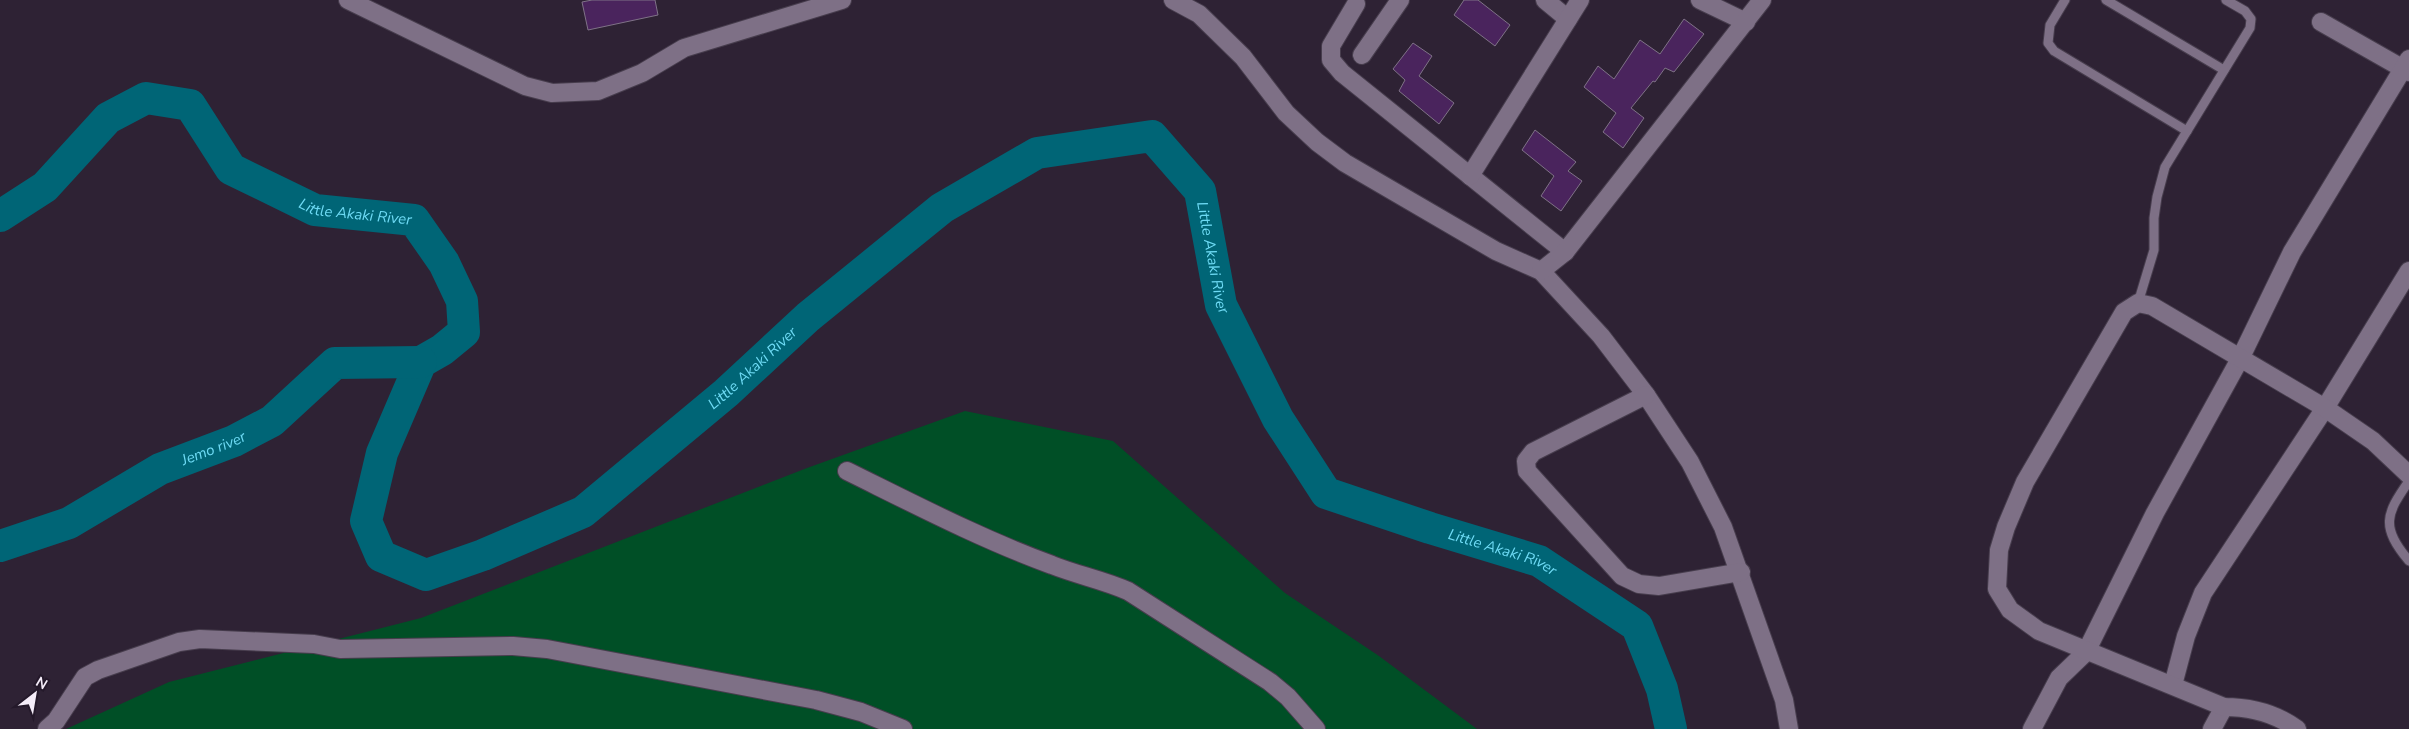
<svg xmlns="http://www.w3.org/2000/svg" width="2409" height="729" font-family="'Nunito Sans',sans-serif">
  <rect width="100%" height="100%" fill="#2e2234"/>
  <polygon fill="#004f26" points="965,411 1113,441 1285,593 1379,656 1477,729 66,729 169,682 421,618 807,468"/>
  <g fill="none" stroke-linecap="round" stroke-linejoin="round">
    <g stroke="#006576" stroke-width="32">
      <path id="s1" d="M 0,216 L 45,187 L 108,118 L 146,98 L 190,105 L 231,169 L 315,210 L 414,220 L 444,263 L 462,301 L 464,332 L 442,350 L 421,362 L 382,453 L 366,521 L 381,556 L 426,575 L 483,555 L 583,512 L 726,393 L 808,317 L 942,208 L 1037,153 L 1152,136 L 1200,191 L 1221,305 L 1278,419 L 1326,493 L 1430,528 L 1539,561 L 1637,626 L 1662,689 L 1671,729"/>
      <path id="s2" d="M 0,546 L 69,523 L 160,469 L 234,441 L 272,421 L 335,363 L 421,362"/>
    </g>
  </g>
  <g fill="#4a245d" stroke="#7f7287">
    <polygon points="592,0 655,0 658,15 588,30 582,2"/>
    <polygon points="1464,0 1478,0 1510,25 1495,46 1454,15"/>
    <polygon points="1684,19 1704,34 1674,72 1665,68 1655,82 1653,81 1631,108 1644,118 1623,148 1603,132 1616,113 1584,87 1598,66 1614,79 1640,40 1660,54"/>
    <polygon points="1413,43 1432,56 1419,76 1454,103 1439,124 1399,91 1405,80 1393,69"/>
    <polygon points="1535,130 1576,162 1568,171 1582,181 1561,211 1541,196 1554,176 1522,150"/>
  </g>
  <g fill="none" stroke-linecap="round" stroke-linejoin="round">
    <g stroke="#473d4d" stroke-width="11">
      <g id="lane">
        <polyline points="2065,0 2050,25 2048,43 2054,51 2187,131"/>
        <polyline points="2106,0 2224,70"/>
        <polyline points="2138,303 2154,250 2154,218 2157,197 2165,167 2250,28 2251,19 2245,11 2226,0"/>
        <path d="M 2409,481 C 2385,515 2381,527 2409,561"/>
      </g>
    </g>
    <g stroke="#473d4d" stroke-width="20">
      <g id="street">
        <polyline points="348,0 525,86 552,93 598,91 642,73 684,48 842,0"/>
        <polyline points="1173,0 1199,14 1243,57 1286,113 1317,142 1345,163 1496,251 1541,271 1601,336 1646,395 1690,462 1723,527 1784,700 1789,729"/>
        <polyline points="1545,0 1568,19"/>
        <polyline points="1700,0 1746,22"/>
        <polyline points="1356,4 1331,46 1331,60 1342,73 1565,252"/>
        <polyline points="2321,22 2409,72"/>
        <polyline points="1362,55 1400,0"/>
        <polyline points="1470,176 1580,0"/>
        <polyline points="1541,271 1565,252 1762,0"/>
        <polyline points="1646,395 1533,452 1526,461 1527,471 1622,576 1639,584 1659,586 1741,572"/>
        <path d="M 847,471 C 914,504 981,539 1052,565 C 1077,575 1103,580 1128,591 L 1270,682 L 1288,697 L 1316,729"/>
        <polyline points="2173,685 2186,636 2203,593 2325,408 2409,271"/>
        <polyline points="47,729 56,721 85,677 98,670 179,642 200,639 314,644 340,649 513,646 547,649 816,700 861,712 903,729"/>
        <polyline points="2032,729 2059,678 2086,652 2155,513 2241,357 2292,252 2409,59"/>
        <polyline points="2212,729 2224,707"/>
        <path d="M 2297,729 C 2275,713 2252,707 2224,707 L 2039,631 L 2010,610 L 1997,589 L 1999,550 L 2006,527 L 2025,482 L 2124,312 L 2138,303 L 2152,306 L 2325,408 L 2373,441 L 2409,475"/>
      </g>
    </g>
    <use href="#lane" stroke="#7e7086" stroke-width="9"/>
    <use href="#street" stroke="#7e7086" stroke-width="18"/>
  </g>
  <g text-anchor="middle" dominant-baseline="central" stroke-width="5" stroke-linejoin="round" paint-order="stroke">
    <g font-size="15" font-style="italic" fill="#6edbf5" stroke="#24192a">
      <text stroke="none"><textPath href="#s1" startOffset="444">Little Akaki River</textPath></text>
      <text stroke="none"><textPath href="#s1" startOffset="1944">Little Akaki River</textPath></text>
      <text stroke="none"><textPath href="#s1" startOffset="1329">Little Akaki River</textPath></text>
      <text stroke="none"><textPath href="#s2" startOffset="236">Jemo river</textPath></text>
      <text stroke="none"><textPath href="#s1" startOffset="2394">Little Akaki River</textPath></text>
    </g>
  </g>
  <g transform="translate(35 694) rotate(31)" stroke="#24192a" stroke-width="4" paint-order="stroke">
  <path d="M0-4L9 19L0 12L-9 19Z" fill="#f5edf9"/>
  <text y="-8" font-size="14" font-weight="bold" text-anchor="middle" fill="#f5edf9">N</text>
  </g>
</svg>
